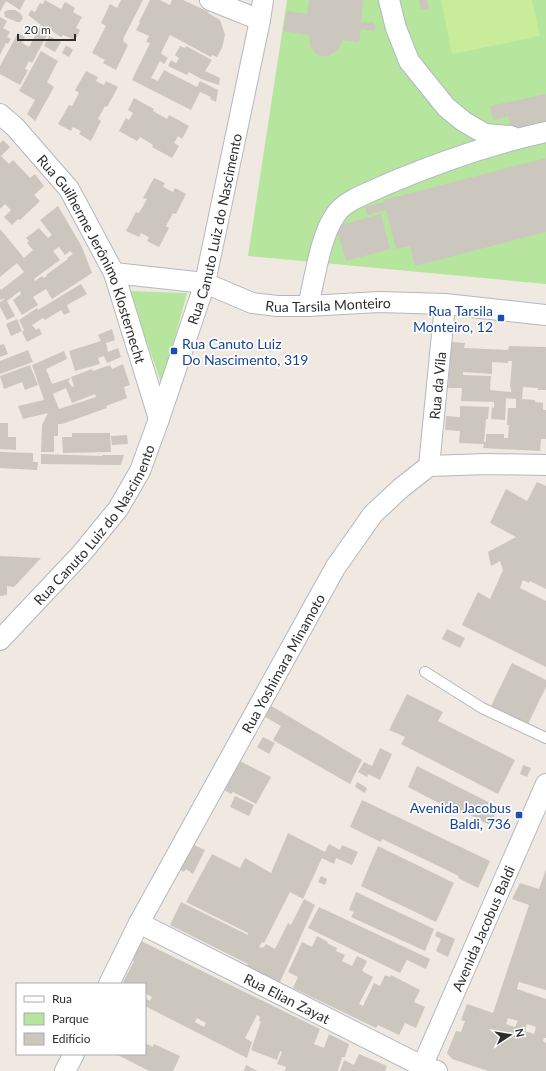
<svg xmlns="http://www.w3.org/2000/svg" width="546" height="1071" font-family="Lato,sans-serif">
  <rect width="100%" height="100%" fill="#efe9e1"/>
  <g fill="#b6e59e">
    <polygon points="287,0 546,0 546,284 248,256"/>
    <polygon points="129,291 187,293 162,385"/>
  </g>
  <polygon fill="#c9ec9a" points="441,0 532,0 540,36 452,54"/>
  <g fill="#cbc7bf" fill-rule="evenodd">
    <polygon points="0,0 25,0 20,10 6,1 0,12"/>
    <polygon points="45,0 61,9 65,2 75,8 73,12 82,17 76,28 80,30 75,40 63,35 61,37 50,30 32,63 29,61 25,69 28,70 20,85 0,74 0,66 18,33 25,37 22,43 29,47 41,25 28,15 31,10 35,12 40,3 43,4"/>
    <polygon points="121,0 143,0 124,37 123,41 128,45 116,70 103,63 105,60 92,53 106,26 101,23 110,4 117,8"/>
    <polygon points="150,0 160,0 170,5 172,0 183,0 209,12 208,13 220,20 225,35 222,48 217,57 212,55 211,57 170,35 161,53 163,55 168,58 164,64 160,61 151,78 158,81 164,70 197,87 200,81 218,90 216,102 210,99 211,97 200,92 191,110 132,80 150,43 146,42 149,36 136,30 140,23 139,22"/>
    <polygon points="309,0 363,0 361,22 373,22 376,28 373,31 359,29 361,30 359,42 342,40 340,48 329,56 322,56 317,54 311,48 309,38 310,35 283,31 287,11 307,14"/>
    <polygon points="419,0 427,0 429,9 421,10"/>
    <polygon points="8,10 15,10 21,14 23,18 22,20 20,22 17,22 5,17 4,12"/>
    <polygon points="0,17 7,21 3,28 10,32 7,37 11,39 8,44 6,43 0,55"/>
    <polygon points="49,36 61,42 55,52 44,46"/>
    <polygon points="66,45 73,50 69,57 62,53"/>
    <polygon points="180,46 185,48 186,46 212,60 205,71 220,78 219,85 201,79 189,72 187,75 168,66 171,60 176,63 179,58 175,55"/>
    <polygon points="41,51 58,61 47,82 54,87 35,121 27,114 35,100 19,91"/>
    <polygon points="86,71 98,77 96,81 104,85 106,81 118,87 107,107 105,106 98,119 101,121 91,141 79,134 81,131 73,127 71,131 58,124 69,105 72,106 79,93 75,90"/>
    <polygon points="546,94 546,122 511,130 508,116 493,120 490,106"/>
    <polygon points="134,98 154,109 153,111 167,119 169,115 189,126 182,139 178,136 174,143 179,146 172,158 152,147 153,145 140,137 137,141 119,131 126,118 129,120 133,113 128,110"/>
    <polygon points="3,140 10,147 1,156 9,164 13,160 30,178 35,174 44,186 34,195 40,201 20,220 18,219 12,225 4,217 11,210 5,204 0,209 0,143"/>
    <polygon points="546,158 546,232 415,266 410,246 396,249 386,210 367,215 365,207 384,202 384,200"/>
    <polygon points="154,178 165,183 163,187 173,192 175,188 186,194 176,214 173,213 166,226 169,228 159,247 147,241 149,237 141,233 139,237 126,231 136,212 139,213 147,199 143,198"/>
    <path d="M 58,206 L 82,247 L 92,273 L 52,299 L 46,289 L 33,297 L 38,305 L 22,315 L 13,300 L 21,294 L 20,291 L 7,301 L 15,316 L 7,320 L 0,307 L 0,302 L 6,298 L 0,300 L 0,288 L 1,290 L 24,272 L 17,263 L 0,277 L 0,229 L 24,258 L 33,250 L 27,243 L 29,241 L 26,238 L 39,228 L 48,238 L 52,235 L 40,220 ZM 59,247 L 65,255 L 70,251 L 73,254 L 67,258 L 68,259 L 46,275 L 47,276 L 43,278 L 42,276 L 35,281 L 34,279 L 60,260 L 53,251 Z"/>
    <polygon points="381,214 390,249 346,261 336,226"/>
    <polygon points="81,284 87,294 67,305 70,312 64,315 61,310 45,320 43,318 32,325 36,330 39,328 42,334 27,342 22,332 24,330 19,320 37,308 38,310"/>
    <polygon points="17,319 22,331 11,336 6,324"/>
    <polygon points="112,329 115,340 106,343 108,352 118,348 121,357 107,363 104,356 98,358 100,364 75,371 69,351 101,341 98,335"/>
    <path d="M 451,342 L 465,343 L 464,348 L 508,350 L 509,346 L 546,347 L 546,390 L 538,390 L 538,388 L 523,387 L 522,399 L 535,400 L 535,402 L 543,403 L 543,410 L 546,410 L 546,439 L 541,439 L 540,451 L 483,448 L 484,444 L 459,443 L 460,431 L 445,430 L 446,416 L 460,417 L 460,406 L 489,407 L 488,419 L 486,419 L 484,442 L 486,442 L 486,434 L 504,434 L 504,438 L 508,438 L 509,425 L 507,425 L 508,408 L 516,408 L 516,399 L 506,398 L 505,420 L 491,419 L 492,407 L 494,408 L 494,402 L 461,401 L 462,388 L 448,388 ZM 508,361 L 512,361 L 510,387 L 511,388 L 511,392 L 490,390 L 491,376 L 463,375 L 463,372 L 492,374 L 492,362 L 508,363 Z"/>
    <polygon points="4,344 8,354 0,357 0,345"/>
    <polygon points="28,350 33,362 0,374 0,361"/>
    <path d="M 64,351 L 67,359 L 46,369 L 52,384 L 70,378 L 70,380 L 68,381 L 72,387 L 74,386 L 71,377 L 92,369 L 93,371 L 110,365 L 112,369 L 123,364 L 130,385 L 124,387 L 127,398 L 106,406 L 107,408 L 62,424 L 58,424 L 58,436 L 54,436 L 54,452 L 41,452 L 42,425 L 48,413 L 23,419 L 18,406 L 44,400 L 32,365 ZM 66,388 L 72,403 L 95,394 L 96,397 L 59,409 L 53,394 Z"/>
    <polygon points="30,365 38,385 25,390 22,382 4,389 0,376"/>
    <polygon points="0,423 8,423 8,437 16,437 16,450 0,449"/>
    <polygon points="72,433 110,433 111,452 63,453 62,437 72,437"/>
    <polygon points="127,435 128,444 112,445 111,436"/>
    <polygon points="0,452 33,453 33,462 38,462 37,470 0,468"/>
    <polygon points="41,454 102,456 102,455 124,455 121,465 41,464"/>
    <polygon points="537,482 546,486 546,589 530,581 529,583 523,580 520,588 546,601 546,667 462,625 478,592 490,599 503,570 500,561 491,566 488,552 516,537 490,523 506,489 527,501"/>
    <polygon points="0,556 41,558 14,587 7,586 7,595 0,596"/>
    <polygon points="447,629 465,638 460,648 442,639"/>
    <polygon points="512,663 546,680 546,687 528,724 491,706"/>
    <polygon points="407,694 443,712 438,721 515,760 498,794 401,744 405,737 389,730"/>
    <polygon points="268,704 362,760 350,784 273,740 281,726 262,715"/>
    <polygon points="263,737 275,743 269,754 257,747"/>
    <polygon points="380,748 392,754 380,780 368,774 367,777 358,772 364,762 372,766"/>
    <polygon points="238,760 271,777 256,804 233,792 231,794 224,790"/>
    <polygon points="523,765 531,768 527,777 520,774"/>
    <polygon points="417,766 498,807 490,825 462,811 460,814 408,787"/>
    <polygon points="357,782 367,788 365,793 355,787"/>
    <polygon points="235,796 254,805 249,816 230,807"/>
    <polygon points="362,800 490,861 478,888 458,878 459,876 382,839 381,842 350,827"/>
    <polygon points="288,833 325,852 329,844 340,850 342,845 358,852 352,865 336,858 334,864 322,858 303,899 290,892 264,943 262,942 259,947 263,948 266,944 275,949 288,923 291,925 304,899 315,905 280,982 247,966 248,964 170,925 181,902 248,935 248,933 186,902 212,854 240,868 245,858 271,873"/>
    <polygon points="194,845 205,850 193,874 186,869 184,872 180,870"/>
    <polygon points="378,846 454,883 436,922 361,886"/>
    <path d="M 546,869 L 546,990 L 519,982 L 517,989 L 546,999 L 546,1038 L 544,1038 L 543,1041 L 546,1043 L 546,1071 L 488,1071 L 452,1059 L 447,1053 L 456,1031 L 461,1032 L 465,1021 L 461,1020 L 467,1004 L 493,1013 L 529,905 L 512,899 L 520,883 L 539,889 ZM 508,1018 L 518,1021 L 515,1027 L 506,1024 ZM 527,1024 L 536,1027 L 534,1034 L 525,1031 Z"/>
    <polygon points="321,876 327,879 325,885 318,882"/>
    <polygon points="356,892 434,929 425,951 351,917 354,912 349,910"/>
    <polygon points="319,907 430,959 426,969 407,960 400,973 308,928"/>
    <polygon points="437,931 455,939 448,957 436,951 441,939 435,936"/>
    <polygon points="317,936 328,942 327,943 337,948 336,951 345,955 342,961 352,966 357,956 367,961 362,971 373,977 359,1004 363,1006 374,983 380,986 385,975 390,977 391,975 420,990 414,1002 425,1007 416,1028 405,1023 399,1035 378,1025 376,1028 293,988 298,977 288,972 302,942 312,947"/>
    <path d="M 141,941 L 320,1029 L 314,1044 L 324,1048 L 329,1034 L 349,1044 L 345,1057 L 342,1057 L 338,1071 L 285,1071 L 286,1067 L 277,1064 L 282,1052 L 280,1051 L 277,1060 L 251,1050 L 261,1021 L 259,1021 L 260,1017 L 257,1015 L 245,1038 L 252,1042 L 247,1058 L 145,1006 L 145,998 L 150,1001 L 152,997 L 145,993 L 145,984 L 124,984 L 125,982 L 123,982 L 134,961 L 131,960 ZM 197,1018 L 206,1023 L 204,1027 L 195,1022 Z"/>
    <polygon points="145,1043 153,1047 154,1044 180,1056 173,1071 149,1071 116,1054 145,1054"/>
    <polygon points="359,1054 387,1066 385,1071 340,1071 344,1060 354,1065"/>
    <polygon points="246,1065 257,1071 244,1071"/>
  </g>
  <g fill="none" stroke-linecap="round" stroke-linejoin="round">
    <g stroke="#b4b7c1" stroke-width="12">
      <polyline id="service" points="425,672 482,708 546,738"/>
    </g>
    <g stroke="#b4b7c1" stroke-width="22">
      <g id="minor">
        <polyline points="210,0 260,20"/>
        <polyline points="389,0 396,28 409,61 446,107 463,121 485,134 511,136"/>
        <path id="s1" d="M 0,114 L 15,127 L 69,189 L 114,273 L 159,419"/>
        <path id="s2" d="M 114,273 L 205,283 L 252,303 L 277,306 L 308,306 L 379,302 L 413,303 L 445,304 L 546,315"/>
        <path d="M 308,306 C 315,278 320,236 336,214 C 345,200 371,192 385,185 C 437,163 491,144 546,132"/>
        <path id="s3" d="M 429,466 L 445,304"/>
        <path id="s4" d="M 0,640 L 82,553 L 118,509 L 140,471 L 159,419 L 205,283 L 260,20 L 263,0"/>
        <path id="s5" d="M 139,923 L 422,1066 L 437,1071"/>
        <path id="s6" d="M 109,984 L 139,923 L 335,568 L 373,514 L 401,488 L 429,466 L 487,464 L 546,465"/>
        <polyline points="65,1071 74,1054"/>
        <path id="s7" d="M 420,1071 L 546,784"/>
      </g>
    </g>
    <use href="#service" stroke="#fff" stroke-width="10"/>
    <use href="#minor" stroke="#fff" stroke-width="20"/>
  </g>
  <g fill="#1a4fb4" stroke="#fff" stroke-width="1.5">
    <rect x="497" y="314" width="8" height="8" rx="2"/>
    <rect x="170" y="347" width="8" height="8" rx="2"/>
    <rect x="515" y="811" width="8" height="8" rx="2"/>
  </g>
  <g text-anchor="middle" dominant-baseline="central" stroke-width="3.5" stroke-linejoin="round" paint-order="stroke">
    <g font-size="14" fill="#2e2e2e" stroke="#fff">
      <text stroke="none"><textPath href="#s4" startOffset="474">Rua Canuto Luiz do Nascimento</textPath></text>
      <text stroke="none"><textPath href="#s1" startOffset="175">Rua Guilherme Jerônimo Klosternecht</textPath></text>
      <text stroke="none"><textPath href="#s2" startOffset="219">Rua Tarsila Monteiro</textPath></text>
      <text stroke="none"><textPath href="#s3" startOffset="81">Rua da Vila</textPath></text>
      <text stroke="none"><textPath href="#s4" startOffset="150">Rua Canuto Luiz do Nascimento</textPath></text>
      <text stroke="none"><textPath href="#s6" startOffset="365">Rua Yoshimara Minamoto</textPath></text>
      <text stroke="none"><textPath href="#s7" startOffset="156">Avenida Jacobus Baldi</textPath></text>
      <text stroke="none"><textPath href="#s5" startOffset="166">Rua Elian Zayat</textPath></text>
    </g>
    <g font-size="14" fill="#164399" stroke="#fff" text-anchor="end">
      <text x="493" y="310">Rua Tarsila<tspan x="493" dy="16">Monteiro, 12</tspan></text>
      <text x="182" y="343" text-anchor="start">Rua Canuto Luiz<tspan x="182" dy="16">Do Nascimento, 319</tspan></text>
      <text x="511" y="807">Avenida Jacobus<tspan x="511" dy="16">Baldi, 736</tspan></text>
    </g>
  </g>
  <rect x="16" y="983" width="130" height="72" fill="#ffffff" stroke="#ababab"/>
  <rect x="24" y="996" width="20" height="6" fill="#ffffff" stroke="#ababab"/>
  <text x="52" y="1003" font-size="12" fill="#2e2e2e">Rua</text>
  <rect x="24" y="1013" width="20" height="12" fill="#b6e59e" stroke="#ababab"/>
  <text x="52" y="1023" font-size="12" fill="#2e2e2e">Parque</text>
  <rect x="24" y="1033" width="20" height="12" fill="#cbc7bf" stroke="#ababab"/>
  <text x="52" y="1043" font-size="12" fill="#2e2e2e">Edifício</text>
  <g transform="translate(510 1035) rotate(78)" stroke="#ffffff" stroke-width="3" paint-order="stroke">
  <path d="M0-3L7 15L0 10L-7 15Z" fill="#2e2e2e"/>
  <text y="-6" font-size="11" font-weight="bold" text-anchor="middle" fill="#2e2e2e">N</text>
  </g>
  <path d="M18 34v6h57v-6" fill="none" stroke="#2e2e2e" stroke-width="2"/>
  <text x="24" y="34" font-size="12" fill="#2e2e2e" stroke="#ffffff" stroke-width="3" paint-order="stroke">20 m</text>
</svg>
